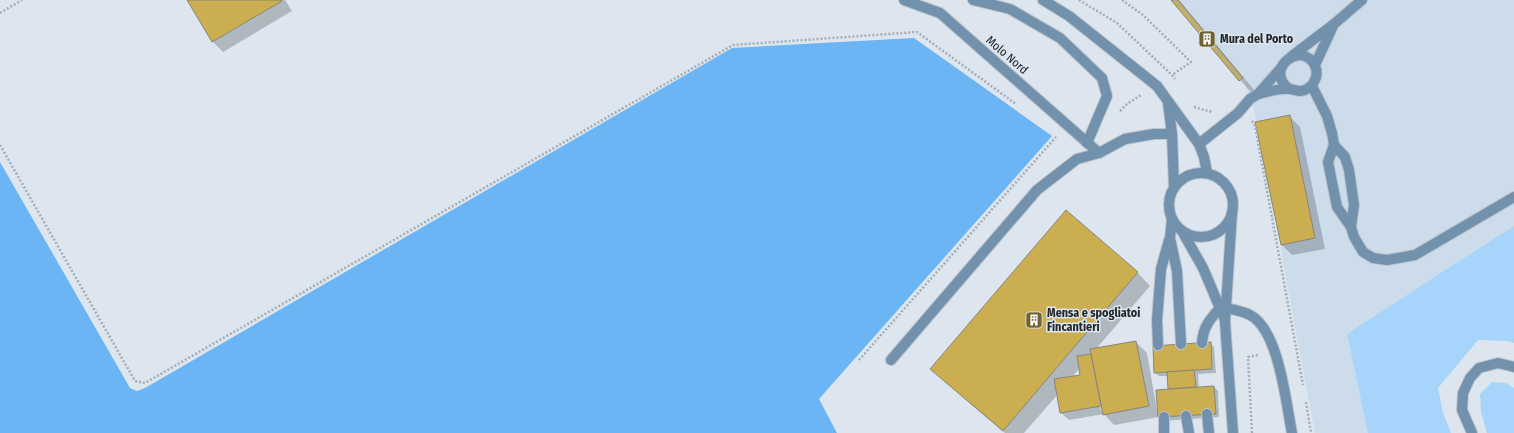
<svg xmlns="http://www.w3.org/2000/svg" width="1514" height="433" font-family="'Fira Sans Condensed',sans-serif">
  <rect width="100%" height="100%" fill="#dde6ef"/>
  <polygon fill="#cddcea" points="1178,0 1514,0 1514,226 1442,272 1347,334 1368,433 1315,433 1284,268 1281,245 1254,110 1243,78"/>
  <g fill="#a7d4fb">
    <polygon points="1514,226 1514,343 1508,341 1478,340 1438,388 1443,413 1451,433 1368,433 1347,334 1442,272"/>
    <polygon points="1492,382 1506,383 1514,388 1514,433 1487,433 1481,412 1480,394"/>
  </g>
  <polygon fill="#6bb5f5" points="914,38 1052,136 819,399 837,433 0,433 0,162 130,388 137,391 145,388 732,48"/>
  <g fill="#0003" fill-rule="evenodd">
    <polygon points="188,0 285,0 292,11 223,52 212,41"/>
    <polygon points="1173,0 1179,0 1255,91 1252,93 1240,80"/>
    <polygon points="1289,116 1300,127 1325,249 1292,255 1282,245"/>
    <path d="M 1066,211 L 1138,273 L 1150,286 L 1096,349 L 1136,342 L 1147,353 L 1157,410 L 1159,410 L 1169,390 L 1168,376 L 1159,376 L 1155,373 L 1210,343 L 1214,347 L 1216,373 L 1198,374 L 1199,388 L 1214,387 L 1218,391 L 1219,417 L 1163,421 L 1159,417 L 1114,425 L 1104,414 L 1069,420 L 1061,413 L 1058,394 L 1024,433 L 1005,433 L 944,381 L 931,369 ZM 1080,368 L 1081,375 L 1072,377 ZM 1096,371 L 1103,411 L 1101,411 L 1094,372 Z"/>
  </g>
  <g fill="#cbae4f" stroke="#88857b">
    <polygon points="187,0 281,0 282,1 212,42"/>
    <polygon points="1171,0 1178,0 1243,78 1239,81"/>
    <polygon points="1290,115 1315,238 1281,245 1255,122"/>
    <polygon points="1066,210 1138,272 1003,431 930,369"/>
    <polygon points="1136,341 1149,406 1103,415 1090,349"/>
    <polygon points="1211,342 1212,369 1154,373 1153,346"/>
    <polygon points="1091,354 1101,406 1060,413 1054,379 1080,375 1077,356"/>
    <polygon points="1194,370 1196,387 1168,389 1167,372"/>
    <polygon points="1214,386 1216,414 1158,417 1156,390"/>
  </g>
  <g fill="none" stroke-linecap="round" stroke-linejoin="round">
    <g stroke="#bcc4cc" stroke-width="12">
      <g id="service">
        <polyline points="904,0 940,13 1099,153"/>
        <polyline points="973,0 1010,9 1060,38 1102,78 1107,96 1087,143"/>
        <polyline points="1292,56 1334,24 1362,0"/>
        <polyline points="1315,65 1333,26"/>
        <polyline points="1312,86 1327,116 1332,133 1334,145 1328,162 1337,207 1351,227 1354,237 1363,252 1373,258 1387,260 1415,255 1514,197"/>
        <path d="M 1258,94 C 1266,92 1281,88 1289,89 C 1293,89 1296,91 1300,91 C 1312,90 1320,77 1315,66 C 1302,39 1263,69 1289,89"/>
        <polyline points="1199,144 1238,113 1250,99 1258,94 1281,68"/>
        <polyline points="1334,145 1345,157 1349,170 1354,205 1351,227"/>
        <polyline points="1172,219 1170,238 1177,271 1181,344"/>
        <path d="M 1227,308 C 1234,310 1243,311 1250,315 C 1279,330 1286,403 1292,433"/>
        <path d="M 1202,343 C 1203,327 1210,319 1220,308"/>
        <polyline points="1158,345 1157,320 1161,269 1169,240"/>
        <polyline points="891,360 1037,190 1077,159 1099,153 1125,139 1154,134 1172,134"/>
        <polyline points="1207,414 1209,433"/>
        <polyline points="1186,416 1189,433"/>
        <polyline points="1164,433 1164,417"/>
      </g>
    </g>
    <g stroke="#bcc4cc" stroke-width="12">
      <g id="minor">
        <polyline points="1043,0 1069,16 1157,86 1199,144 1204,157 1207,173"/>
        <polyline points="1168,103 1172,134 1174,187"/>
        <circle cx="1201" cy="205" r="32"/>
        <polyline points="1232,213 1225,322 1233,433"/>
        <polyline points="1182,231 1203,268 1225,320"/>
        <polyline points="1472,433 1462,410 1463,393 1470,378 1479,368 1498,363 1514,367"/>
      </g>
    </g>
    <g stroke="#a5adb4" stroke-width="2.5" stroke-dasharray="2 2" stroke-linecap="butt">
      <polyline points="1079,0 1117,23 1172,75 1175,79"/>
      <polyline points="1122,0 1143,15 1191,62 1172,75"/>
      <polyline points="1175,0 1240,78"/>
      <polyline points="0,13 22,0"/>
      <polyline points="1194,107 1212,112"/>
      <polyline points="1120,111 1127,104 1141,95"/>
      <polyline points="1252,121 1255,126 1303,385"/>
      <polyline points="0,145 135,381 145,383 733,45 917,32 1016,104"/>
      <polyline points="859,360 1056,137"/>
      <polyline points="1306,402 1311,433"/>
      <polyline points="1252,433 1248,357 1258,355"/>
    </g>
    <use href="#service" stroke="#7291ac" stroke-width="10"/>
    <use href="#minor" stroke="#7291ac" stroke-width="10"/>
  </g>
  <defs>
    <g id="building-square" transform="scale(0.9)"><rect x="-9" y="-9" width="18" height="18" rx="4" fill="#71622f" stroke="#dde6ef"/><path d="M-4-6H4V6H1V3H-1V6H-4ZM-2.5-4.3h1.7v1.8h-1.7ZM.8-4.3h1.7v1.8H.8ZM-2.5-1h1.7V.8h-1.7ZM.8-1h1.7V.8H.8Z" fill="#fff"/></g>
  </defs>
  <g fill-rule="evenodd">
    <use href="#building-square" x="1207" y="39"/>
    <use href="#building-square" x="1034" y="320"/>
  </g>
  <g text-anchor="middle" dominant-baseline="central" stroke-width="3" stroke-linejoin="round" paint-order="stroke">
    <g font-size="12" font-weight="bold" fill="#23272a" stroke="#dde6ef" text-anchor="start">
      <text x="1220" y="39">Mura del Porto</text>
      <text x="1047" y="313">Mensa e spogliatoi<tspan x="1047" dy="14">Fincantieri</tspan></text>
    </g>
    <g font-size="12" fill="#23272a" stroke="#dde6ef">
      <text transform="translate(1007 55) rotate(41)">Molo Nord</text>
    </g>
  </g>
</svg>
